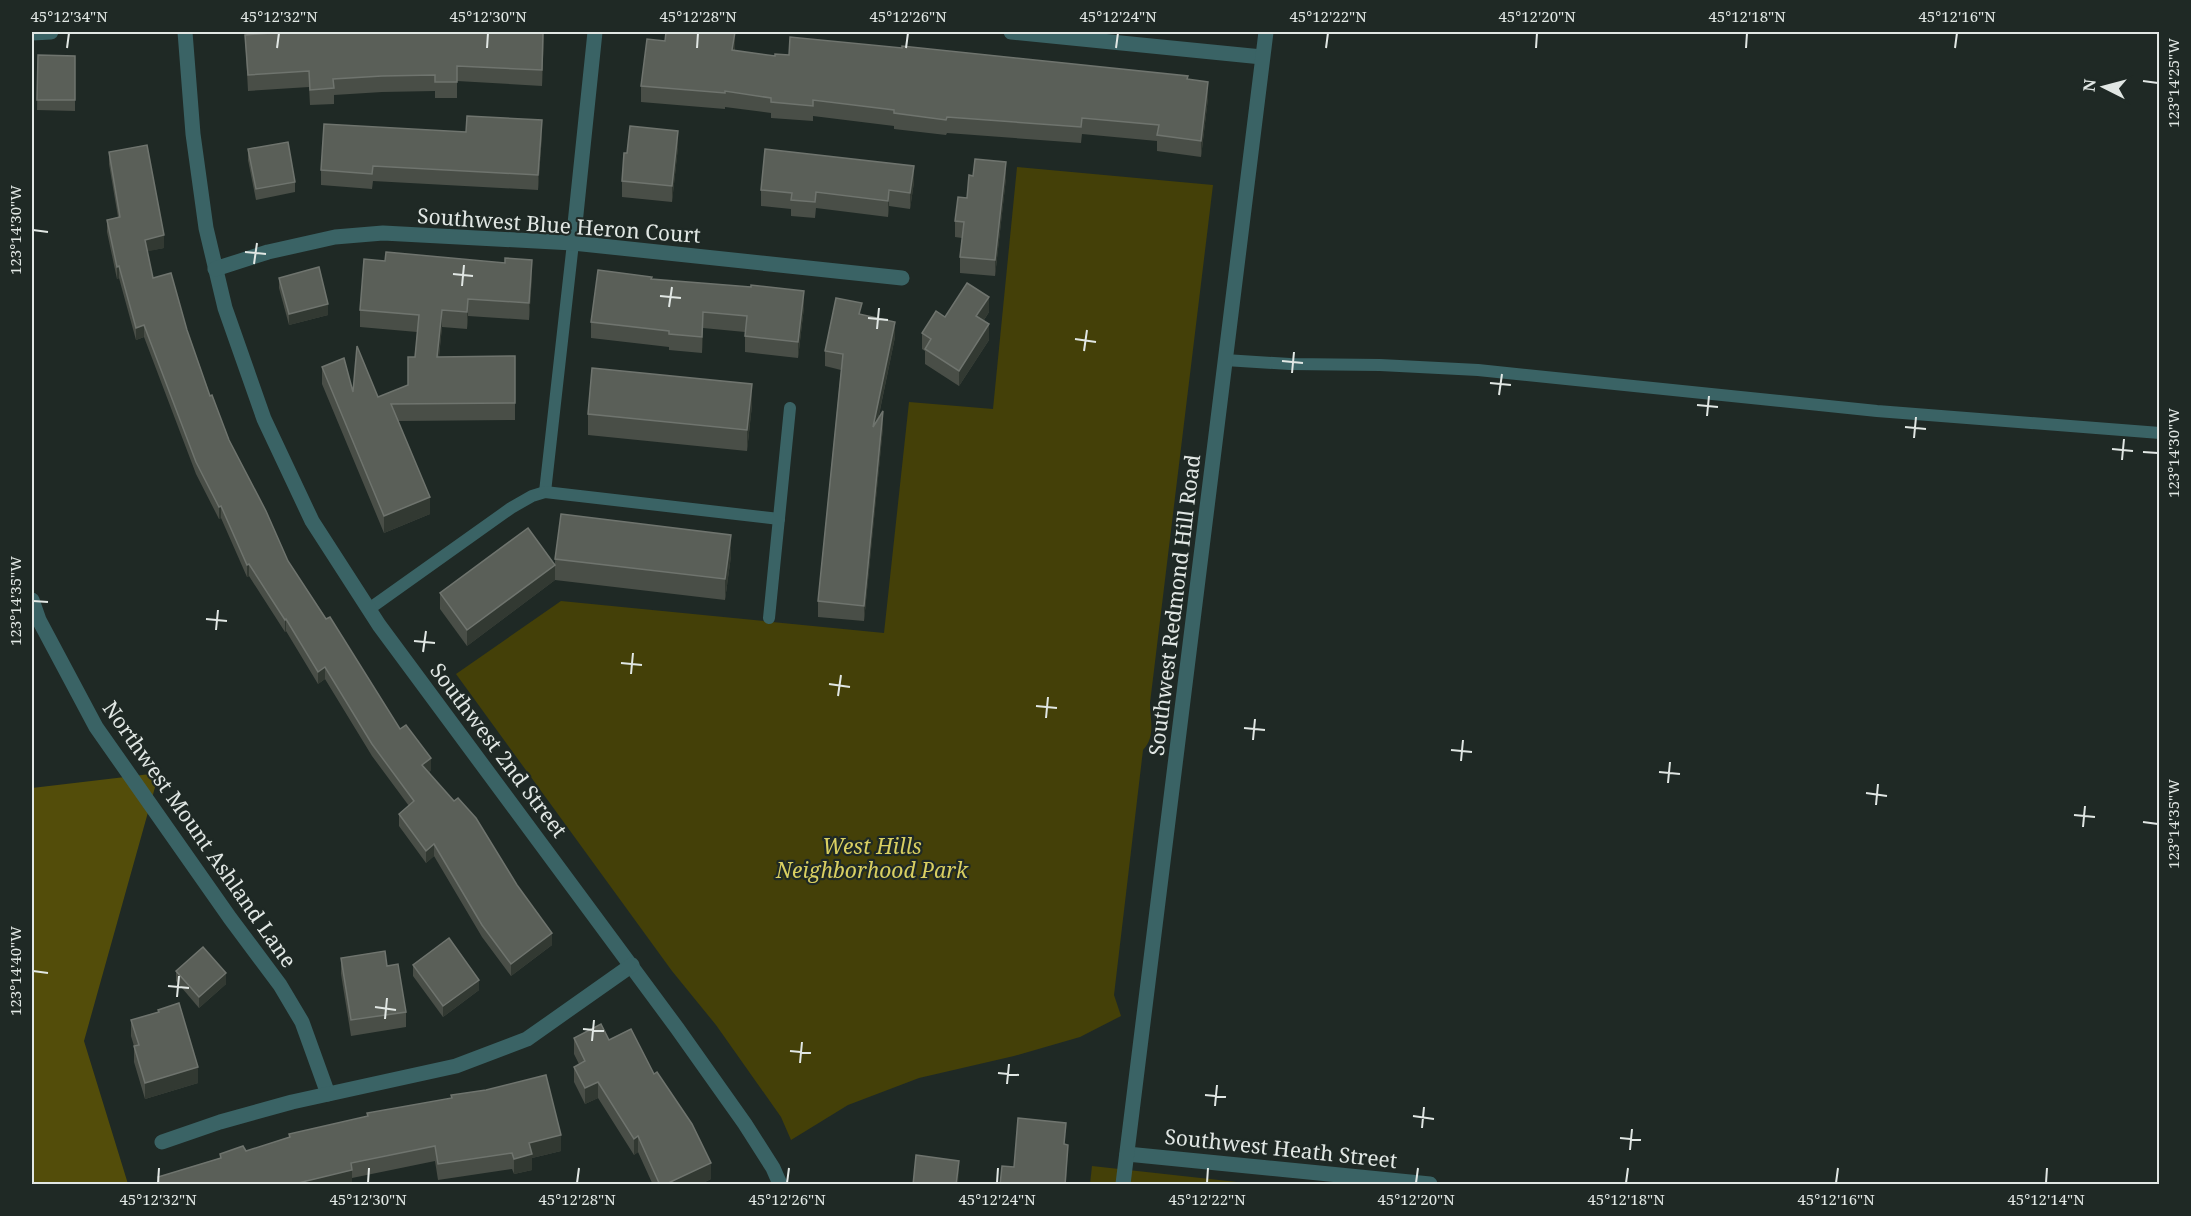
<svg xmlns="http://www.w3.org/2000/svg" width="2191" height="1216" font-family="'Noto Serif',serif">
  <rect width="100%" height="100%" fill="#1f2925"/>
  <g fill="#444008">
    <path d="M 1017,167 L 1213,185 L 1150,703 C 1150,720 1156,736 1143,750 L 1114,995 L 1121,1016 L 1080,1037 L 1014,1056 L 919,1078 L 848,1105 L 791,1140 L 781,1117 L 716,1025 L 672,971 L 456,674 L 561,601 L 884,633 L 909,402 L 993,409 Z"/>
    <polygon points="1092,1166 1255,1184 1090,1184"/>
  </g>
  <polygon fill="#534d0a" points="159,773 84,1041 128,1184 32,1184 32,788"/>
  <g fill="none" stroke-linecap="round" stroke-linejoin="round">
    <g stroke="#3a6365" stroke-width="12">
      <polyline points="1225,360 1290,364 1380,365 1478,370 1877,411 2160,433"/>
      <polyline points="545,492 573,243"/>
      <polyline points="369,609 511,508 532,496 545,492 779,519"/>
      <polyline points="769,618 790,408"/>
    </g>
    <g stroke="#3a6365" stroke-width="15">
      <polyline points="185,32 193,134 206,228 225,308 264,419 312,521 379,625 677,1028 745,1124 773,1168 780,1184"/>
      <polyline points="1011,32 1262,57"/>
      <polyline points="32,33 51,32"/>
      <polyline points="573,243 595,32"/>
      <polyline points="215,269 268,252 335,237 383,233 573,243 902,278"/>
      <polyline points="32,600 39,620 96,727 230,918 280,985 302,1022 328,1094"/>
      <polyline points="162,1142 220,1122 292,1102 456,1066 527,1039 632,965"/>
      <polyline points="1127,1154 1430,1184"/>
      <polyline points="1123,1184 1266,32"/>
    </g>
  </g>
  <g fill="#494e47">
    <polygon points="269,32 544,32 542,86 457,81 457,98 435,98 435,91 382,92 334,95 334,104 310,105 309,87 248,91 245,35 269,33"/>
    <polygon points="665,41 735,47 735,51 775,56 1188,79 1208,98 1201,157 1157,151 1157,141 1082,134 1081,143 947,133 946,135 894,129 894,126 813,116 813,121 771,118 771,113 725,107 725,109 641,102 641,86"/>
    <polygon points="38,55 75,56 75,111 37,110"/>
    <polygon points="466,132 542,135 538,190 373,181 372,189 321,185 321,170"/>
    <polygon points="678,147 672,202 622,197 622,181"/>
    <polygon points="248,149 295,182 295,192 256,200 248,160"/>
    <polygon points="109,152 164,248 147,251 153,278 187,330 210,396 229,440 288,561 400,729 431,770 429,772 552,945 511,976 482,937 434,856 426,863 399,826 399,814 409,806 372,756 325,679 318,684 286,631 285,632 249,576 247,577 221,518 219,519 196,474 144,337 136,340 119,278 117,279 107,232 107,220 118,217 109,164"/>
    <polygon points="1006,178 995,276 960,273 960,257 962,238 955,237 955,221 967,198"/>
    <polygon points="914,182 910,209 889,206 888,217 816,208 815,218 791,216 791,209 761,206 761,190"/>
    <polygon points="532,277 529,320 468,316 467,329 442,327 439,357 515,356 515,420 398,421 430,514 384,533 322,384 322,367 353,392 378,397 408,385 415,357 417,332 360,327 360,310"/>
    <polygon points="279,278 328,315 289,325 279,288"/>
    <polygon points="652,279 804,307 798,358 745,352 745,332 703,328 702,353 669,350 669,347 591,338 591,322"/>
    <polygon points="989,312 984,320 989,340 959,386 925,364 925,351 922,349 922,333 945,317"/>
    <polygon points="862,315 895,337 878,420 883,427 864,621 818,617 818,601 841,370 825,366 825,351"/>
    <polygon points="752,405 747,451 588,435 588,414"/>
    <polygon points="731,556 725,600 555,580 555,559"/>
    <polygon points="555,580 467,646 440,609 440,593"/>
    <polygon points="341,958 387,966 406,1012 406,1027 351,1036 341,974"/>
    <polygon points="413,965 479,990 443,1017 413,976"/>
    <polygon points="176,971 226,984 199,1008 176,981"/>
    <polygon points="158,1010 198,1083 145,1099 134,1062 134,1046 131,1036 131,1020 158,1012"/>
    <polygon points="574,1038 609,1040 654,1074 711,1179 699,1185 653,1185 638,1152 634,1155 598,1098 585,1104 574,1082 574,1067 579,1064 574,1054"/>
    <polygon points="289,1134 561,1151 532,1158 532,1170 514,1174 512,1169 438,1180 435,1161 352,1178 352,1185 158,1185 158,1177 220,1158 220,1154 246,1151 289,1137"/>
  </g>
  <g fill="#323932">
    <polygon points="543,32 544,32 542,86 542,70"/>
    <polygon points="735,32 735,47 732,66 732,50"/>
    <polygon points="1208,82 1208,98 1201,157 1201,141"/>
    <polygon points="542,120 542,135 538,190 538,175"/>
    <polygon points="678,131 678,147 672,202 672,186"/>
    <polygon points="1006,162 1006,178 995,276 995,260"/>
    <polygon points="914,166 914,182 910,209 910,193"/>
    <polygon points="889,190 889,206 888,217 888,201"/>
    <polygon points="164,235 164,248 145,252 145,240"/>
    <polygon points="532,260 532,277 529,320 529,303"/>
    <polygon points="119,266 119,278 117,279 117,267"/>
    <polygon points="804,291 804,307 798,358 798,342"/>
    <polygon points="989,297 989,312 976,332 976,316"/>
    <polygon points="468,299 468,316 467,329 467,312"/>
    <polygon points="328,304 328,315 289,325 289,314"/>
    <polygon points="442,310 442,327 437,374 437,357"/>
    <polygon points="703,312 703,328 702,353 702,337"/>
    <polygon points="895,322 895,337 873,443 873,427"/>
    <polygon points="989,324 989,340 959,386 959,371"/>
    <polygon points="144,325 144,337 136,340 136,328"/>
    <polygon points="752,384 752,405 747,451 747,430"/>
    <polygon points="883,411 883,427 864,621 864,606"/>
    <polygon points="430,497 430,514 384,533 384,516"/>
    <polygon points="221,506 221,518 219,519 219,507"/>
    <polygon points="731,535 731,556 725,600 725,579"/>
    <polygon points="249,564 249,576 247,577 247,565"/>
    <polygon points="555,565 555,580 467,646 467,630"/>
    <polygon points="286,619 286,631 285,632 285,620"/>
    <polygon points="325,667 325,679 318,684 318,672"/>
    <polygon points="431,758 431,770 422,777 422,765"/>
    <polygon points="434,844 434,856 426,863 426,851"/>
    <polygon points="552,933 552,945 511,976 511,964"/>
    <polygon points="226,973 226,984 199,1008 199,997"/>
    <polygon points="479,980 479,990 443,1017 443,1006"/>
    <polygon points="198,1067 198,1083 145,1099 145,1083"/>
    <polygon points="598,1082 598,1098 585,1104 585,1088"/>
    <polygon points="561,1135 561,1151 532,1158 532,1170 514,1174 514,1159 529,1143"/>
    <polygon points="638,1136 638,1152 634,1155 634,1139"/>
    <polygon points="1068,1145 1066,1185 1065,1185"/>
    <polygon points="959,1161 959,1171 958,1185 956,1185"/>
    <polygon points="711,1163 711,1179 699,1185 664,1185"/>
    <polygon points="352,1170 352,1185 290,1185"/>
  </g>
  <g fill="#5a5f58" stroke="#6f746e" stroke-width="1.5">
    <polygon points="270,32 543,32 542,70 457,66 457,82 435,82 435,75 382,76 333,79 334,88 310,90 309,71 248,75 245,35 270,33"/>
    <polygon points="666,32 735,32 732,50 775,56 775,54 789,55 790,37 902,48 902,46 1188,76 1187,79 1208,82 1201,141 1157,135 1159,125 1082,118 1081,127 947,117 946,120 894,113 894,110 813,100 813,106 771,102 771,98 725,91 725,93 641,86 647,39 665,41"/>
    <polygon points="38,55 75,56 75,100 37,100"/>
    <polygon points="467,116 542,120 538,175 373,166 372,174 321,170 324,124 466,132"/>
    <polygon points="630,126 678,131 672,186 622,181 624,153 627,153"/>
    <polygon points="288,142 295,182 256,189 248,149"/>
    <polygon points="147,145 164,235 145,240 153,278 171,273 187,330 210,396 212,395 229,440 266,511 288,561 326,619 330,617 400,729 406,725 431,758 422,765 454,801 458,798 476,818 517,885 552,933 511,964 482,925 434,844 426,851 399,814 414,801 372,744 325,667 318,672 286,619 285,620 249,564 247,565 221,506 219,507 196,462 144,325 136,328 119,266 117,267 107,220 120,217 109,152"/>
    <polygon points="765,149 914,166 910,193 889,190 888,201 816,192 815,202 791,200 792,193 761,190"/>
    <polygon points="975,159 1006,162 995,260 960,257 964,222 955,221 958,197 967,198 969,175 973,176"/>
    <polygon points="386,252 505,263 505,258 532,260 529,303 468,299 467,312 442,310 437,357 515,356 515,403 391,404 430,497 384,516 322,367 344,358 353,392 357,346 378,397 408,385 408,357 415,357 419,315 360,310 364,259 385,261"/>
    <polygon points="319,267 328,304 289,314 279,278"/>
    <polygon points="598,270 652,277 651,279 751,287 751,285 804,291 798,342 745,336 747,316 703,312 702,337 669,334 669,331 591,322"/>
    <polygon points="967,283 989,297 976,316 989,324 959,371 925,349 931,339 922,333 936,311 945,317"/>
    <polygon points="836,298 862,303 859,314 895,322 873,427 883,411 864,606 818,601 843,354 825,351"/>
    <polygon points="592,368 752,384 747,430 588,414"/>
    <polygon points="561,514 731,535 725,579 555,559"/>
    <polygon points="528,528 555,565 467,630 440,593"/>
    <polygon points="449,938 479,980 443,1006 413,965"/>
    <polygon points="203,947 226,973 199,997 176,971"/>
    <polygon points="385,951 387,966 398,964 406,1012 351,1020 341,958"/>
    <polygon points="179,1003 198,1067 145,1083 134,1046 139,1045 131,1020 159,1012 158,1010"/>
    <polygon points="601,1024 609,1040 631,1029 654,1074 657,1072 692,1124 711,1163 664,1185 660,1185 638,1136 634,1139 598,1082 585,1088 574,1067 585,1061 574,1038"/>
    <polygon points="546,1075 561,1135 529,1143 532,1154 514,1159 512,1153 438,1164 435,1146 351,1163 352,1170 290,1185 160,1185 158,1177 221,1158 220,1154 243,1146 246,1151 290,1137 289,1134 368,1116 367,1113 452,1098 451,1095 486,1090"/>
    <polygon points="1018,1118 1066,1123 1064,1144 1068,1145 1065,1185 1000,1185 1002,1166 1014,1167"/>
    <polygon points="916,1155 959,1161 956,1185 913,1185"/>
  </g>
  <path fill="none" stroke="#e1e7e4" stroke-width="2" d="M 67,48 L 69,33M 277,48 L 279,33M 487,48 L 488,33M 697,48 L 698,33M 906,48 L 908,33M 1116,48 L 1118,33M 1326,48 L 1328,33M 1536,48 L 1537,33M 1746,48 L 1747,33M 1955,48 L 1957,33M 2143,81 L 2158,83M 33,230 L 48,232M 245,252 L 266,254M 254,264 L 257,243M 453,274 L 473,276M 462,286 L 464,265M 660,296 L 681,298M 669,307 L 672,287M 868,318 L 888,320M 877,329 L 879,308M 1075,339 L 1096,342M 1084,351 L 1087,330M 1282,361 L 1303,363M 1292,373 L 1294,352M 1490,383 L 1511,385M 1499,395 L 1502,374M 1697,405 L 1718,407M 1707,416 L 1709,396M 1905,427 L 1926,429M 1914,438 L 1916,417M 2112,449 L 2133,451M 2143,452 L 2158,453M 2122,460 L 2124,439M 33,601 L 48,602M 206,619 L 227,621M 216,630 L 218,610M 414,641 L 435,643M 423,652 L 426,631M 621,663 L 642,665M 631,674 L 633,653M 829,684 L 850,687M 838,696 L 841,675M 1036,706 L 1057,708M 1046,718 L 1048,697M 1244,728 L 1265,730M 1253,740 L 1255,719M 1451,750 L 1472,752M 1461,761 L 1463,740M 1659,772 L 1680,774M 1668,783 L 1670,762M 1866,793 L 1887,796M 1876,805 L 1878,784M 2074,815 L 2095,817M 2143,822 L 2158,824M 2083,827 L 2085,806M 33,971 L 48,973M 168,986 L 189,988M 177,997 L 179,976M 375,1007 L 396,1010M 385,1019 L 387,998M 583,1029 L 604,1031M 592,1041 L 594,1020M 790,1051 L 811,1053M 800,1063 L 802,1042M 998,1073 L 1019,1075M 1007,1084 L 1009,1064M 1205,1095 L 1226,1097M 1215,1106 L 1217,1085M 1413,1116 L 1434,1119M 1422,1128 L 1424,1107M 1620,1138 L 1641,1140M 1630,1150 L 1632,1129M 158,1183 L 159,1168M 368,1183 L 369,1168M 577,1183 L 579,1168M 787,1183 L 789,1168M 997,1183 L 998,1168M 1207,1183 L 1208,1168M 1416,1183 L 1418,1168M 1626,1183 L 1628,1168M 1836,1183 L 1838,1168M 2046,1183 L 2047,1168"/>
  <g text-anchor="middle" dominant-baseline="central" stroke-width="4.5" stroke-linejoin="round" paint-order="stroke">
    <g font-size="21" fill="#e1e7e4" stroke="#1f2925">
      <text transform="translate(559 225) rotate(4)">Southwest Blue Heron Court</text>
      <text transform="translate(1174 605) rotate(-83)">Southwest Redmond Hill Road</text>
      <text transform="translate(499 750) rotate(53)">Southwest 2nd Street</text>
      <text transform="translate(200 834) rotate(55)">Northwest Mount Ashland Lane</text>
      <text transform="translate(1281 1148) rotate(6)">Southwest Heath Street</text>
    </g>
    <g font-size="21" font-style="italic" fill="#d9cf61" stroke="#1f2925">
      <text x="872" y="846">West Hills<tspan x="872" dy="24">Neighborhood Park</tspan></text>
    </g>
  </g>
  <rect width="2191" height="1216" fill="none" stroke="#1f2925" stroke-width="66"/>
  <g transform="translate(2104 87) rotate(276)" stroke="#1f2925" stroke-width="4.5" paint-order="stroke">
  <path d="M0-4.5L10 22L0 15L-10 22Z" fill="#e1e7e4"/>
  <text y="-9" font-size="16" font-weight="bold" text-anchor="middle" fill="#e1e7e4">N</text>
  </g>
  <rect x="33" y="33" width="2125" height="1150" fill="none" stroke="#e1e7e4" stroke-width="2"/>
  <g font-size="15" text-anchor="middle" fill="#e1e7e4">
    <text x="69" y="22">45°12'34"N</text>
    <text x="279" y="22">45°12'32"N</text>
    <text x="488" y="22">45°12'30"N</text>
    <text x="698" y="22">45°12'28"N</text>
    <text x="908" y="22">45°12'26"N</text>
    <text x="1118" y="22">45°12'24"N</text>
    <text x="1328" y="22">45°12'22"N</text>
    <text x="1537" y="22">45°12'20"N</text>
    <text x="1747" y="22">45°12'18"N</text>
    <text x="1957" y="22">45°12'16"N</text>
    <text transform="translate(2174 83) rotate(-90)" y="5">123°14'25"W</text>
    <text transform="translate(16 230) rotate(-90)" y="5">123°14'30"W</text>
    <text transform="translate(2174 453) rotate(-90)" y="5">123°14'30"W</text>
    <text transform="translate(16 601) rotate(-90)" y="5">123°14'35"W</text>
    <text transform="translate(2174 824) rotate(-90)" y="5">123°14'35"W</text>
    <text transform="translate(16 971) rotate(-90)" y="5">123°14'40"W</text>
    <text x="158" y="1205">45°12'32"N</text>
    <text x="368" y="1205">45°12'30"N</text>
    <text x="577" y="1205">45°12'28"N</text>
    <text x="787" y="1205">45°12'26"N</text>
    <text x="997" y="1205">45°12'24"N</text>
    <text x="1207" y="1205">45°12'22"N</text>
    <text x="1416" y="1205">45°12'20"N</text>
    <text x="1626" y="1205">45°12'18"N</text>
    <text x="1836" y="1205">45°12'16"N</text>
    <text x="2046" y="1205">45°12'14"N</text>
  </g>
</svg>
